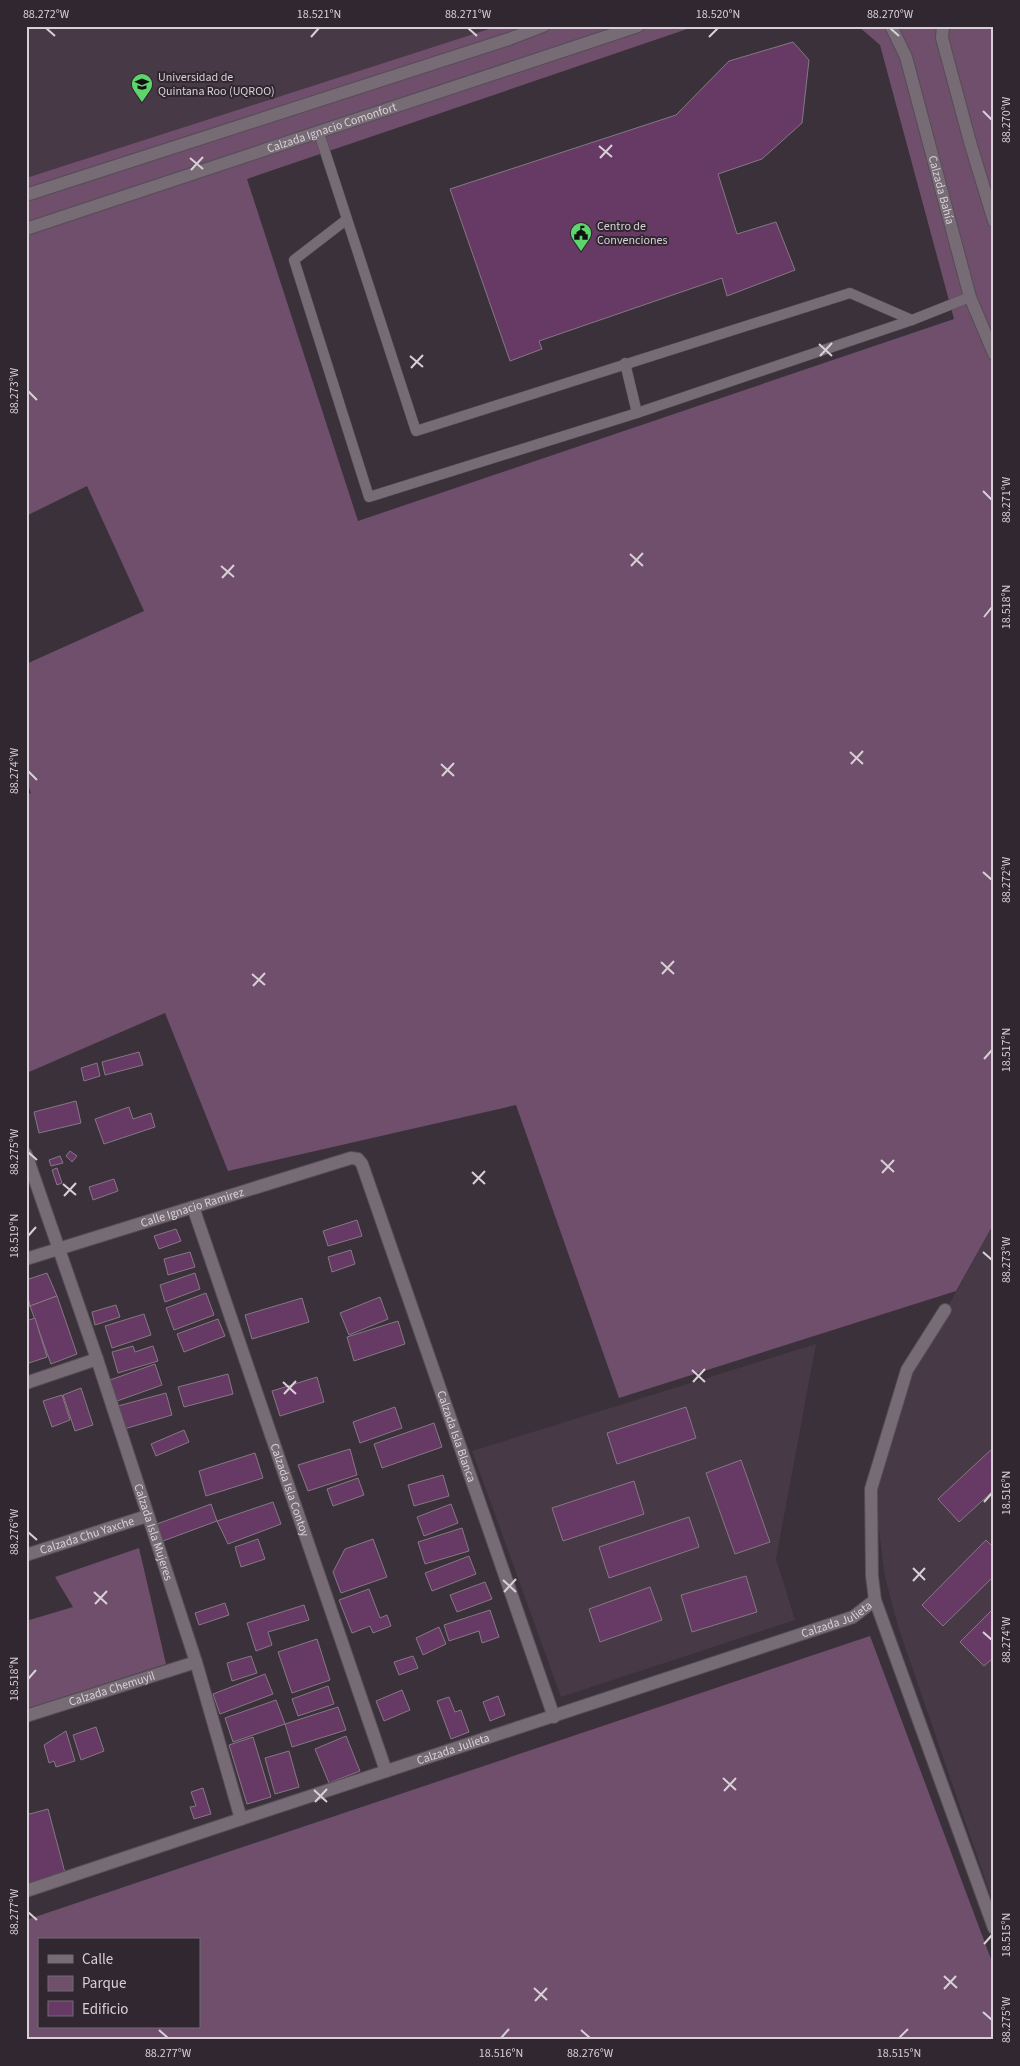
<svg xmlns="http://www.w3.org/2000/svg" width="1020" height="2066" font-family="'Source Sans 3',sans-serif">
  <rect width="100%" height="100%" fill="#3b313a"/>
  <g fill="#483947">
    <polygon points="26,26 491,26 489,29 26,178"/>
    <polygon points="994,1223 994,1905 899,1629 885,1577 875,1499 876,1485 912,1372"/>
    <polygon points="816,1344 776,1559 795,1620 561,1697 472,1451"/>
  </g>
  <g fill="#6f4f6c" fill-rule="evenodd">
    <polygon points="491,26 696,26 247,179 358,521 954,319 880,45 858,26 994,26 994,1223 956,1291 619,1398 516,1105 228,1171 165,1013 29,1072 26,1064 26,795 31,793 26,780 26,664 144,611 87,486 26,516 26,178 489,29"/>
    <polygon points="139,1548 166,1664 26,1709 26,1621 73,1607 55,1577"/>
    <path d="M 870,1636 L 994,1967 L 994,2040 L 27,2040 L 26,1920 ZM 39,1940 L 199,1940 L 199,2027 L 39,2027 Z"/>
  </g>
  <g fill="#673a65" stroke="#847883">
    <polygon points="793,42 809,60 802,123 762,159 718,174 737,234 776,222 795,270 727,296 722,278 539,341 542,349 510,361 450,189 676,115 729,61"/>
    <polygon points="139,1052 143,1065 105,1075 102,1062"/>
    <polygon points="97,1063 100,1076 84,1081 81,1068"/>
    <polygon points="76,1101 81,1123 39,1133 34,1112"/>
    <polygon points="129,1107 133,1119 151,1113 155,1127 104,1144 95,1119"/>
    <polygon points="70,1151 77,1156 72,1162 66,1156"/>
    <polygon points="60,1156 63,1163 51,1166 49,1160"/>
    <polygon points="57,1168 62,1183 57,1185 52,1170"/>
    <polygon points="114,1179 118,1191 93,1200 89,1187"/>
    <polygon points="357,1220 362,1236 328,1246 323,1231"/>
    <polygon points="176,1229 181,1241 159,1249 154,1236"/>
    <polygon points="351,1250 355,1264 332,1272 328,1257"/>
    <polygon points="190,1252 195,1267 168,1275 164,1259"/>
    <polygon points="47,1273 57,1296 30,1306 26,1292 26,1280"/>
    <polygon points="195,1273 200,1289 165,1302 160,1285"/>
    <polygon points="26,1292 30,1306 26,1307"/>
    <polygon points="206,1293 214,1315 174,1330 166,1308"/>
    <polygon points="57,1296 77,1354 51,1364 30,1306"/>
    <polygon points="380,1297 388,1319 349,1335 340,1313"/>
    <polygon points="302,1298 309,1322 252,1339 245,1315"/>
    <polygon points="116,1305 120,1317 95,1325 92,1312"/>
    <polygon points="144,1314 151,1335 112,1348 105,1326"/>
    <polygon points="35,1318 47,1357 26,1364 26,1321"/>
    <polygon points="218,1319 225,1336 184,1352 177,1334"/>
    <polygon points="398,1321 405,1344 354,1361 347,1337"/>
    <polygon points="133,1346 135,1352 153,1346 158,1361 118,1373 112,1352"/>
    <polygon points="155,1364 162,1385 117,1401 110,1380"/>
    <polygon points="228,1374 233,1394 184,1407 178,1387"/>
    <polygon points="317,1377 324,1402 280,1416 272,1391"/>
    <polygon points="81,1388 93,1425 75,1431 63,1395"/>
    <polygon points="166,1393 172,1415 124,1429 118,1406"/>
    <polygon points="62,1395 70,1420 52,1427 43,1401"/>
    <polygon points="395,1407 402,1428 360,1443 353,1422"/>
    <polygon points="686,1407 696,1438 617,1464 607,1433"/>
    <polygon points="434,1423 442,1447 382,1468 374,1444"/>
    <polygon points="184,1430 189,1442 156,1456 151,1444"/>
    <polygon points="994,1447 994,1490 959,1522 938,1499"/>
    <polygon points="350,1449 357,1475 308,1491 298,1465"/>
    <polygon points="255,1453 263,1478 206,1496 199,1471"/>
    <polygon points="741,1460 770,1542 735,1554 706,1473"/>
    <polygon points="443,1475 449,1496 414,1506 408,1485"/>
    <polygon points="358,1478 364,1495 333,1506 327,1489"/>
    <polygon points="634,1481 644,1514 563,1541 552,1508"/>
    <polygon points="273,1502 281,1524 228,1544 217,1521"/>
    <polygon points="211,1504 217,1521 163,1541 157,1524"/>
    <polygon points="451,1504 458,1523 424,1536 417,1517"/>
    <polygon points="689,1517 699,1547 609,1578 599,1547"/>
    <polygon points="462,1528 469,1551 425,1564 418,1542"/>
    <polygon points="258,1539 265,1559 241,1567 235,1547"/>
    <polygon points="373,1539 387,1577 341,1593 333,1572 345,1549"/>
    <polygon points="986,1540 994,1548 994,1576 943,1626 922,1605"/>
    <polygon points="469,1556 476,1574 432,1591 425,1573"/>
    <polygon points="746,1576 757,1612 692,1632 681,1595"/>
    <polygon points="485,1582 492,1599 457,1612 450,1595"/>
    <polygon points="650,1587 662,1620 600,1642 589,1609"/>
    <polygon points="369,1589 380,1618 387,1615 391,1626 373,1633 370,1626 352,1633 339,1600"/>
    <polygon points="225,1603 229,1615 199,1625 195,1613"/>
    <polygon points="304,1605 309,1620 268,1632 272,1645 256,1651 247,1623"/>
    <polygon points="994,1608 994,1657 984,1666 960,1642"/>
    <polygon points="490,1610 499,1637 482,1643 479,1631 449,1641 444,1625"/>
    <polygon points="439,1627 446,1644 423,1655 416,1638"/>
    <polygon points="317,1639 330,1680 292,1693 278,1652"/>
    <polygon points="251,1656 257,1673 232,1681 227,1663"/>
    <polygon points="413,1656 418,1668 399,1675 394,1662"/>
    <polygon points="265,1674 273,1694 220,1714 213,1694"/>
    <polygon points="328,1686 334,1704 298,1716 292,1699"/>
    <polygon points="402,1690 410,1710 384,1721 376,1701"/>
    <polygon points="498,1696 505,1715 490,1721 483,1702"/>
    <polygon points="449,1697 455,1712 461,1710 469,1732 451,1739 437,1701"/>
    <polygon points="276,1700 285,1724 233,1742 225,1718"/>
    <polygon points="338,1707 346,1730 292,1747 285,1724"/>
    <polygon points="96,1727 104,1751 81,1760 73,1735"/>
    <polygon points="66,1731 75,1761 56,1767 54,1761 49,1763 44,1745"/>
    <polygon points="346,1736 360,1771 329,1783 315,1749"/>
    <polygon points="253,1737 271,1797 247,1804 229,1745"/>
    <polygon points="289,1751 299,1787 275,1794 265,1758"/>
    <polygon points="203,1788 211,1814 194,1819 190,1807 196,1806 191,1792"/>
    <polygon points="48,1809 65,1873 26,1884 26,1815"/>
  </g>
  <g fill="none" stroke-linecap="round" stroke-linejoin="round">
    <g stroke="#554d54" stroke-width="11">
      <g id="lane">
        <polyline points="319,133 416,431 850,293 912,320 970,297"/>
        <polyline points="346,220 294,260 369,497 637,413 912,320"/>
        <polyline points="625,363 637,413"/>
      </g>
    </g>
    <g stroke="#554d54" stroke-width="14">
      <g id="street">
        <path id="s1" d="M 26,1154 L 97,1359 L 196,1662 L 241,1819"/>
        <path id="s2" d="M 193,1207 L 386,1771"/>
        <path id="s3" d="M 26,1259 L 351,1158 L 358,1159 L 362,1164 L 554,1717"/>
        <polyline points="945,1310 907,1370 871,1489 872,1576 875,1600 994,1928"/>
        <polyline points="26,1383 97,1359"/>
        <path id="s4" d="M 26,1555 L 147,1516"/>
        <path id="s5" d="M 26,1716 L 196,1662"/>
        <path id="s6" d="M 26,1891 L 241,1819 L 853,1617 L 875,1600"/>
      </g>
    </g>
    <g stroke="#554d54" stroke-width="14">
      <g id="secondary">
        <path id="s7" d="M 891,26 L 906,57 L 970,297 L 994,354"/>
        <polyline points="943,26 942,38 970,142 994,221"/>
        <polyline points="26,195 509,39 543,26"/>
        <path id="s8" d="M 26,229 L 638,26"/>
      </g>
    </g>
    <use href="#lane" stroke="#776b76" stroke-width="10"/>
    <use href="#street" stroke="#776b76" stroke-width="12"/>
    <use href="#secondary" stroke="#776b76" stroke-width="12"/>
  </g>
  <path fill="none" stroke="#d7d1d6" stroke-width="2" d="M 46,28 L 55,36M 468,28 L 477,36M 890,28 L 899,36M 311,37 L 319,28M 709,37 L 718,28M 983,111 L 992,120M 599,146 L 612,157M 190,158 L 203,169M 600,158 L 612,145M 191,170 L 203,157M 819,344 L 832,356M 410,356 L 423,367M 820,356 L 832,343M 411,368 L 423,355M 28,391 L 37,400M 983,491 L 992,500M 630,554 L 643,566M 221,566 L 234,577M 631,566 L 643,553M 222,578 L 234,565M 984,617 L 992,607M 850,752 L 863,764M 441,764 L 454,776M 851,764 L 863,751M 28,771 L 37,780M 442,776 L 454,763M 983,872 L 992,880M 661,962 L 674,974M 252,974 L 265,985M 662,974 L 674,961M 253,986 L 265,973M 984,1059 L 992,1050M 28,1152 L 37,1160M 881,1160 L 894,1172M 472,1172 L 485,1184M 882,1173 L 894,1160M 63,1184 L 76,1195M 473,1184 L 485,1171M 64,1196 L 76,1183M 28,1236 L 36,1227M 983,1252 L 992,1260M 692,1370 L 705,1382M 283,1382 L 296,1394M 693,1382 L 705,1369M 284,1394 L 296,1381M 984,1502 L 992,1493M 28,1532 L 37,1540M 913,1568 L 925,1580M 503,1580 L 516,1592M 913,1581 L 925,1568M 94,1592 L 107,1604M 504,1592 L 516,1579M 95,1604 L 107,1591M 983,1632 L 992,1640M 28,1679 L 36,1670M 723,1778 L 736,1790M 314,1790 L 327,1802M 724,1791 L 736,1778M 315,1802 L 327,1789M 28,1912 L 37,1920M 984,1944 L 992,1935M 944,1976 L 957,1988M 534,1988 L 547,2000M 944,1989 L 956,1976M 535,2001 L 547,1988M 983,2012 L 992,2020M 159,2030 L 168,2038M 581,2030 L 590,2038M 501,2038 L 509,2029M 899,2038 L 908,2029"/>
  <defs>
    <g id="university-pin" transform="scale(1.125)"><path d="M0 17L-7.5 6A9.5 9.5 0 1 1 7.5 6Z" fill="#5ed56c" stroke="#312730"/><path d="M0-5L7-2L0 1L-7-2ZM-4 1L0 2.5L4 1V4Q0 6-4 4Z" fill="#111"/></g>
    <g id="civic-pin" transform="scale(1.125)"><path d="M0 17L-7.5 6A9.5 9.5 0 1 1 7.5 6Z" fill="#5ed56c" stroke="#312730"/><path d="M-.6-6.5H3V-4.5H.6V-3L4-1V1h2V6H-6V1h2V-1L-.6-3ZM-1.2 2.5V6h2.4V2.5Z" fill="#111"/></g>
  </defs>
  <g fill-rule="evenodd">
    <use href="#university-pin" x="142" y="84"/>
    <use href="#civic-pin" x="581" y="233"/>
  </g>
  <g text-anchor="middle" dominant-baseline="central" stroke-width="4" stroke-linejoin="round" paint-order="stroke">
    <g font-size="12" fill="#d7d1d6" stroke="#312730" text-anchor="start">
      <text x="158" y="77">Universidad de<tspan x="158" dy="14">Quintana Roo (UQROO)</tspan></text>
      <text x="597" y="226">Centro de<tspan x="597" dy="14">Convenciones</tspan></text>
    </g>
    <g font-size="12" fill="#d7d1d6" stroke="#312730">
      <text stroke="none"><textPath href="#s8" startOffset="322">Calzada Ignacio Comonfort</textPath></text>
      <text stroke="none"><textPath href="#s7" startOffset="172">Calzada Bahía</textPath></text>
      <text stroke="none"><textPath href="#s3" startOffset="174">Calle Ignacio Ramirez</textPath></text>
      <text stroke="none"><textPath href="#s3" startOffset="642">Calzada Isla Blanca</textPath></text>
      <text stroke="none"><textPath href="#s2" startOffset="299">Calzada Isla Contoy</textPath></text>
      <text stroke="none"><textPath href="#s1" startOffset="399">Calzada Isla Mujeres</textPath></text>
      <text stroke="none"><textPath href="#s4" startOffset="64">Calzada Chu Yaxche</textPath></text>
      <text stroke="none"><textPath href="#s6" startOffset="855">Calzada Julieta</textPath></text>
      <text stroke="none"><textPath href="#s5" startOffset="90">Calzada Chemuyil</textPath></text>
      <text stroke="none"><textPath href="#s6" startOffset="450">Calzada Julieta</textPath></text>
    </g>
  </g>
  <rect width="1020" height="2066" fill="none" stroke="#312730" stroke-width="55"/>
  <rect x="38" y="1938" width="162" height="90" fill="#312730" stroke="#736b72"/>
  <rect x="48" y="1955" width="25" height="8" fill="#776b76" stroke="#736b72"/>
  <text x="82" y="1964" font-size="15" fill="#d7d1d6">Calle</text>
  <rect x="48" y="1976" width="25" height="15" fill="#6f4f6c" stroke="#736b72"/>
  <text x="82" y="1988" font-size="15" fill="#d7d1d6">Parque</text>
  <rect x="48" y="2001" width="25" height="15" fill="#673a65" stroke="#736b72"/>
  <text x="82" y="2014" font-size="15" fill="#d7d1d6">Edificio</text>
  <rect x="28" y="28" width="964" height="2010" fill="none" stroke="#d7d1d6" stroke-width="2"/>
  <g font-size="12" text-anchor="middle" fill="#d7d1d6">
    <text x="46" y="18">88.272°W</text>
    <text x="319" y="18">18.521°N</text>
    <text x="468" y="18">88.271°W</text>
    <text x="718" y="18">18.520°N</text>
    <text x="890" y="18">88.270°W</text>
    <text transform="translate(1006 120) rotate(-90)" y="4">88.270°W</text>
    <text transform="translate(14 391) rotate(-90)" y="4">88.273°W</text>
    <text transform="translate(1006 500) rotate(-90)" y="4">88.271°W</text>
    <text transform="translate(1006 607) rotate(-90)" y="4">18.518°N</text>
    <text transform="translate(14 771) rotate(-90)" y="4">88.274°W</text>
    <text transform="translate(1006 880) rotate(-90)" y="4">88.272°W</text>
    <text transform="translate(1006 1050) rotate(-90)" y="4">18.517°N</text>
    <text transform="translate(14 1152) rotate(-90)" y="4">88.275°W</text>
    <text transform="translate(14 1236) rotate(-90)" y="4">18.519°N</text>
    <text transform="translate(1006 1260) rotate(-90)" y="4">88.273°W</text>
    <text transform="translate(1006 1493) rotate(-90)" y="4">18.516°N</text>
    <text transform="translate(14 1532) rotate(-90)" y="4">88.276°W</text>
    <text transform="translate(1006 1640) rotate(-90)" y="4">88.274°W</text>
    <text transform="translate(14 1679) rotate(-90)" y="4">18.518°N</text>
    <text transform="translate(14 1912) rotate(-90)" y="4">88.277°W</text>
    <text transform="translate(1006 1935) rotate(-90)" y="4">18.515°N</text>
    <text transform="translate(1006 2020) rotate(-90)" y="4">88.275°W</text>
    <text x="168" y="2057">88.277°W</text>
    <text x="501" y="2057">18.516°N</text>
    <text x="590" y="2057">88.276°W</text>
    <text x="899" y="2057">18.515°N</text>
  </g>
</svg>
